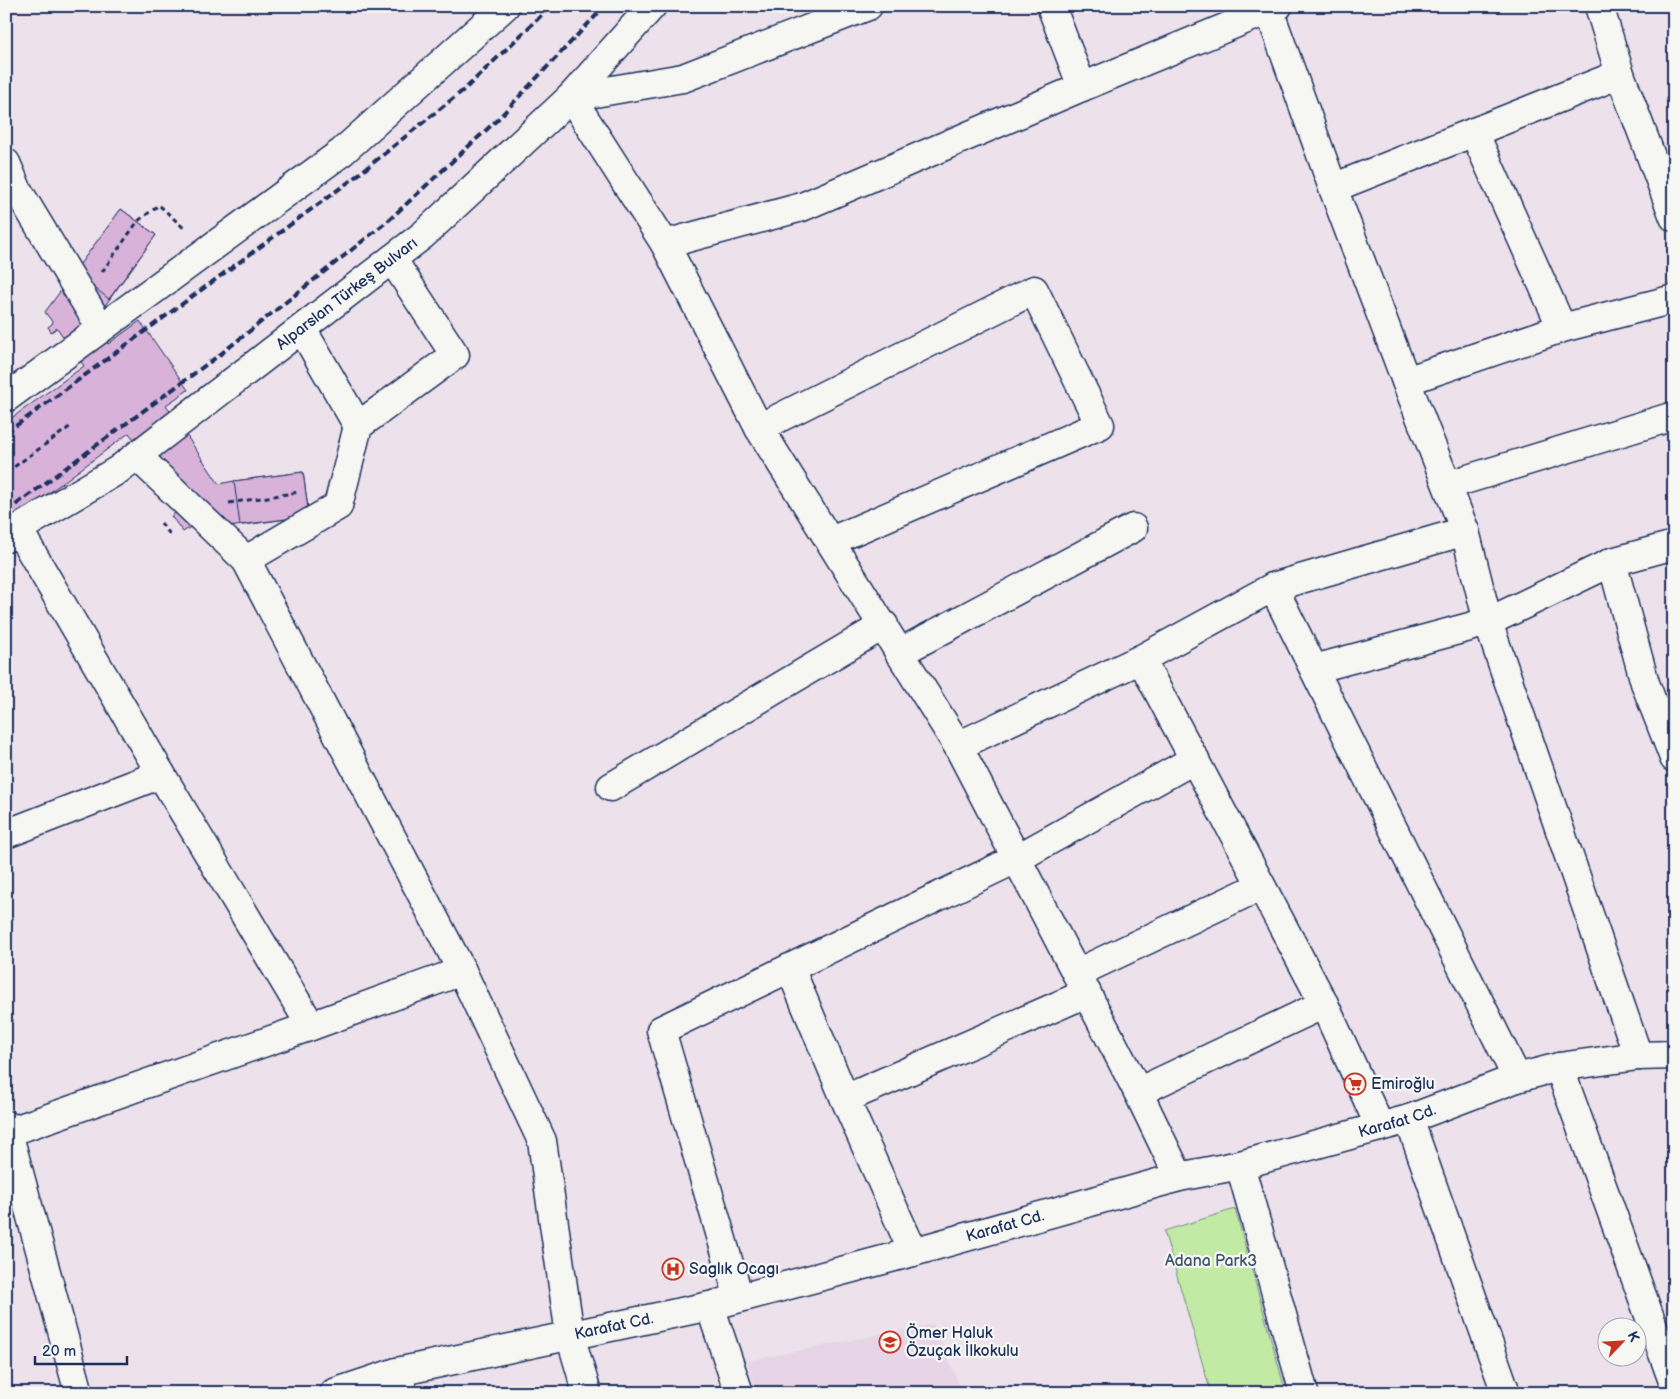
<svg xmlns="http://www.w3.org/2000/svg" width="1680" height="1399" font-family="'Balsamiq Sans',sans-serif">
  <rect width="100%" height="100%" fill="#ede2eb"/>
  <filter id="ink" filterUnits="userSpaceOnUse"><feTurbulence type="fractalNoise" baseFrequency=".02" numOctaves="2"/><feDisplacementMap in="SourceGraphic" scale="10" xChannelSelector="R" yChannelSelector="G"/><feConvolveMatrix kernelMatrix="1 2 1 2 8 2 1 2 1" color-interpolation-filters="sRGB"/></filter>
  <g filter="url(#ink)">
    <polygon fill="#e7d4e6" points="933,1324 963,1393 757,1393 747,1361"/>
    <polygon fill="#c3eaa5" stroke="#6f8c82" points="1235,1209 1286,1393 1211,1393 1164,1231"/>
    <g fill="#d9b2da" stroke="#1b2f5e">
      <polygon points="121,209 156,235 93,322 108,344 140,321 188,390 166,405 219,484 234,481 303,472 309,516 200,531 195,524 183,532 171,516 185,506 129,433 6,525 6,422 84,366 57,328 51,332 48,327 53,323 45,312"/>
      <polygon points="121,209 156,235 109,299 74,272"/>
      <polygon points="303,472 309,516 240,525 234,481"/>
    </g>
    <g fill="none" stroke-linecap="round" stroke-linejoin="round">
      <g stroke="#1b2f5e" stroke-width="31">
        <g id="minor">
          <polyline points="1051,6 1082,87"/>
          <polyline points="1599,6 1620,74 1674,217"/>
          <polyline points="1269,10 1333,188 1406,381 1465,531 1488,622 1638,1056"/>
          <polyline points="571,97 683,78 868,6"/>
          <polyline points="1474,132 1562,328"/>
          <polyline points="6,163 17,189 101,328"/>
          <polyline points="1333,188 1620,74"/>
          <polyline points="665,244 802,207 1082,87 1278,6"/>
          <polyline points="302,329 358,426"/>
          <polyline points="1406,381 1562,328 1674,299"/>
          <polyline points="759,428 1034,290 1100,425 831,541"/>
          <polyline points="137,456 246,560 462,971 542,1141 570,1335 587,1393"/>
          <polyline points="1448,485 1674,416"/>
          <polyline points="18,529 161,774 311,1026"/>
          <polyline points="246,560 338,506 358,426 455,355 392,259"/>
          <polyline points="1612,562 1645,683 1674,758"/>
          <polyline points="1273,587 1517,1078"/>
          <polyline points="899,653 1133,528"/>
          <polyline points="1141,659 1324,1004 1380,1127"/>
          <polyline points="1314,669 1488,622 1612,562 1674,545"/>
          <polyline points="958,746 1141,659 1273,587 1465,531"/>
          <polyline points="611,787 884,625"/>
          <polyline points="6,834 161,774"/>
          <polyline points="790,968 845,1099 913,1252"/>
          <polyline points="1077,973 1261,886"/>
          <polyline points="1559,1067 1674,1384"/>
          <polyline points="1138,1092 1324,1004"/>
          <polyline points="845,1099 1087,993"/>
          <polyline points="1409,1119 1506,1393"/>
          <polyline points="6,1125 79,1393"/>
          <polyline points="6,1133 311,1026 462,971"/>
          <polyline points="739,1298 661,1030 1018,858 1195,759"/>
          <polyline points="710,1306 739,1393"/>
          <polyline points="397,1372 403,1393"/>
        </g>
      </g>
      <g stroke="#1b2f5e" stroke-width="31">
        <g id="secondary">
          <polyline points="571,97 665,244 759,428 958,746 1138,1092 1179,1177"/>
          <polyline points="1240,1165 1304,1393"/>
          <path id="s1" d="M 334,1393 L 397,1372 L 710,1306 L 913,1252 L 1179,1177 L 1240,1165 L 1409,1119 L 1517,1078 L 1559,1067 L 1638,1056 L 1674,1055"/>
        </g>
      </g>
      <g stroke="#1b2f5e" stroke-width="31">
        <g id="primary">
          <polyline points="6,398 342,152 505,6"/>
          <path id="s2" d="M 6,538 L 18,529 L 118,470 L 423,235 L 571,97 L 652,6"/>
        </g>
      </g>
      <g stroke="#1b2f5e" stroke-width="3" stroke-dasharray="5 4" stroke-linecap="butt">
        <polyline points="102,272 138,221 159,205 186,230"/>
        <polyline points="7,472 71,426"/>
        <polyline points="229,503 300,492"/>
        <polyline points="161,523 169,533 171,531"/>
      </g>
      <use href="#minor" stroke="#f6f6f2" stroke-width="28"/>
      <use href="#secondary" stroke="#f6f6f2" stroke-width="28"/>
      <use href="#primary" stroke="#f6f6f2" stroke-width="28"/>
      <g stroke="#1b2f5e" stroke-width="4" stroke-dasharray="8 4" stroke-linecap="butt">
        <polyline points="6,433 354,178 466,88 551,6"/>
        <polyline points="6,512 222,353 389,220 497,120 605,6"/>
      </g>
    </g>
  </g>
  <defs>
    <g id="supermarket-ring" transform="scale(1.125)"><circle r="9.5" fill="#f6f6f2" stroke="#c8321e" stroke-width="1.5"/><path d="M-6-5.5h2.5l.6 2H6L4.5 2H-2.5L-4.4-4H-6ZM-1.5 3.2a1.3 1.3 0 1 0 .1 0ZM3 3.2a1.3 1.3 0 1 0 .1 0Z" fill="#c8321e"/></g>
    <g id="hospital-ring" transform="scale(1.125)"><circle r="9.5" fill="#f6f6f2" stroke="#c8321e" stroke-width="1.5"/><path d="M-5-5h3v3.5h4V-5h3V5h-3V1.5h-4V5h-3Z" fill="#c8321e"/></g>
    <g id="school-ring" transform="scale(1.125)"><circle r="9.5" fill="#f6f6f2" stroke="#c8321e" stroke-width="1.5"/><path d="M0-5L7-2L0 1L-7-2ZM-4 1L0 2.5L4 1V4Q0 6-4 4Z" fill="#c8321e"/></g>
  </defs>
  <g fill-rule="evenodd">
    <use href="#supermarket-ring" x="1355" y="1084"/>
    <use href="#hospital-ring" x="673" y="1269"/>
    <use href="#school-ring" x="890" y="1342"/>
  </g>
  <g text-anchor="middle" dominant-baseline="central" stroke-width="4.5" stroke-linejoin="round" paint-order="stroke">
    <g font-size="16" fill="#1b2f5e" stroke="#f6f6f2">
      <text stroke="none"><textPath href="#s2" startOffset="420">Alparslan Türkeş Bulvarı</textPath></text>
      <text stroke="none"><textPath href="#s1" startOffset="1098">Karafat Cd.</textPath></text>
      <text stroke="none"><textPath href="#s1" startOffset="692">Karafat Cd.</textPath></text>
      <text stroke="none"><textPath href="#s1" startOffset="288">Karafat Cd.</textPath></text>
    </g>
    <g font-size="16" fill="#1b2f5e" stroke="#f6f6f2" text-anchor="start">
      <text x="1371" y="1084">Emiroğlu</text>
      <text x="689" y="1269">Saglık Ocagı</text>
      <text x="906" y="1333">Ömer Haluk<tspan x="906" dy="18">Özuçak İlkokulu</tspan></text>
    </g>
    <g font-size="16" fill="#3d546c" stroke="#f6f6f2">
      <text x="1211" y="1261">Adana Park3</text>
    </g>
  </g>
  <rect width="1680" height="1399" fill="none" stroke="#f6f6f2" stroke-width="25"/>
  <rect x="12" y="12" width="1655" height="1374" fill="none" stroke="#1b2f5e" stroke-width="2" filter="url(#ink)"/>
  <g transform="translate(1622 1342) rotate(65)"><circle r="24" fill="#f6f6f2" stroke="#9ea6b7"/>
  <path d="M0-4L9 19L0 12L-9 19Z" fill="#c8321e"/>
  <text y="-8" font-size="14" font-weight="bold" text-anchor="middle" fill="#1b2f5e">K</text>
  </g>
  <path d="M35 1356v8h92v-8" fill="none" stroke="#1b2f5e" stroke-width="2.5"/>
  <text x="42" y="1356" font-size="15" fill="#1b2f5e" stroke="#f6f6f2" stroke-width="4" paint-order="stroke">20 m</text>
</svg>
